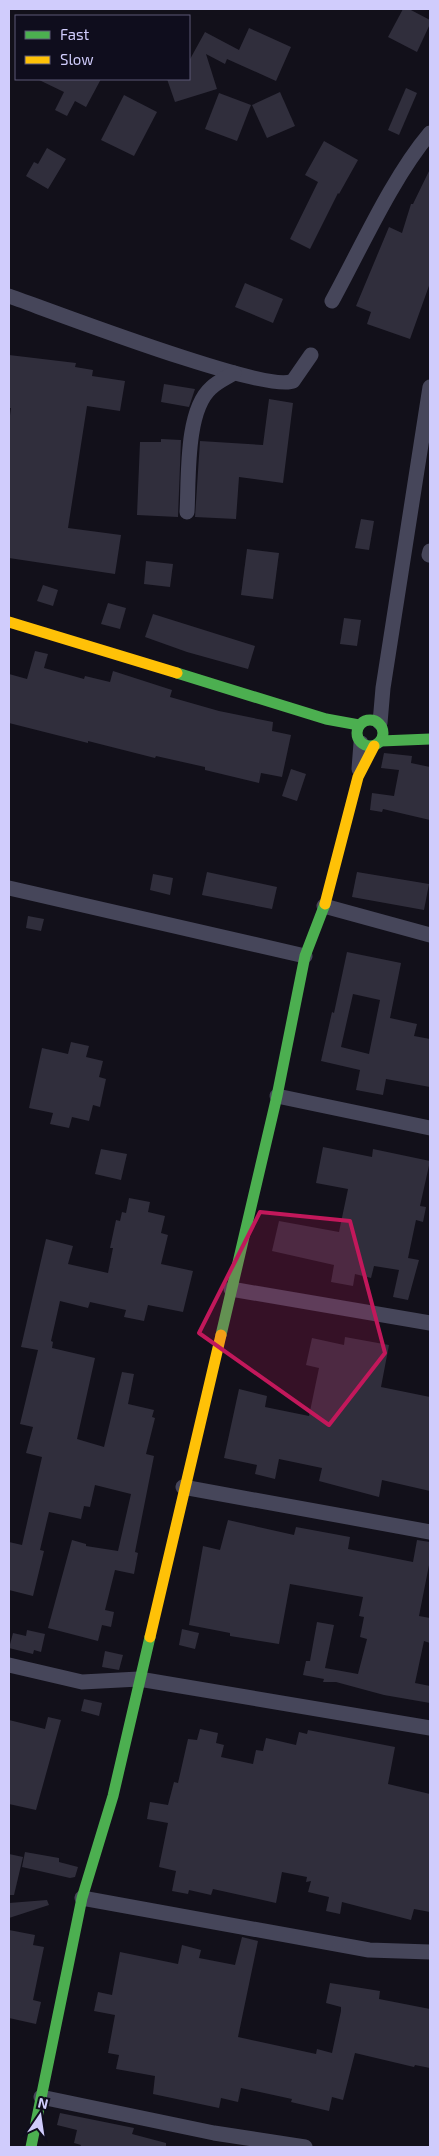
<svg xmlns="http://www.w3.org/2000/svg" width="439" height="2156" font-family="'Exo 2',sans-serif">
  <rect width="100%" height="100%" fill="#12101a"/>
  <g fill="#302e3c" fill-rule="evenodd">
    <polygon points="403,9 409,9 430,20 430,24 417,52 388,37"/>
    <polygon points="249,28 291,47 276,81 227,59 225,64 206,54 217,89 175,102 167,79 189,79 189,61 205,32 239,50"/>
    <polygon points="37,79 101,79 86,107 75,101 67,116 55,110 64,92"/>
    <polygon points="406,88 417,93 399,135 388,130"/>
    <polygon points="280,92 295,126 267,138 252,105"/>
    <polygon points="219,93 251,105 237,141 205,129"/>
    <polygon points="124,95 157,112 134,156 101,140"/>
    <polygon points="324,141 358,160 339,194 338,193 310,249 290,239 318,182 305,175"/>
    <polygon points="47,148 66,159 48,189 26,176 34,162 38,164"/>
    <polygon points="430,169 430,283 410,339 367,324 371,312 356,306 389,227 402,233 411,204 413,204"/>
    <polygon points="245,283 283,299 273,323 235,307"/>
    <polygon points="9,355 76,363 75,367 93,370 92,376 125,381 120,411 87,406 68,528 121,535 115,574 9,558 9,423 11,408 9,408"/>
    <polygon points="164,384 195,389 189,407 161,402"/>
    <polygon points="269,399 293,403 283,483 239,477 236,519 195,517 200,441 263,445"/>
    <polygon points="161,439 181,440 178,517 137,515 140,442 161,442"/>
    <polygon points="361,519 374,521 369,550 355,548"/>
    <polygon points="247,549 279,553 273,599 241,595"/>
    <polygon points="146,561 173,564 170,587 144,584"/>
    <polygon points="43,585 58,590 53,606 37,601"/>
    <polygon points="108,603 126,608 120,629 101,624"/>
    <polygon points="153,614 255,646 248,669 187,652 145,637"/>
    <polygon points="344,618 361,620 357,646 340,644"/>
    <polygon points="35,651 48,654 44,668 84,679 85,676 110,682 113,671 172,690 170,697 219,711 273,722 272,731 291,735 282,777 261,773 259,783 205,770 205,767 156,756 155,758 88,741 88,743 9,723 9,674 27,679"/>
    <polygon points="384,753 412,756 411,763 430,767 430,820 383,809 382,812 370,810 372,793 394,796 399,770 381,768"/>
    <polygon points="291,769 306,774 297,801 282,796"/>
    <polygon points="207,872 277,887 272,909 202,895"/>
    <polygon points="357,872 429,884 424,910 352,897"/>
    <polygon points="153,874 173,878 170,895 150,890"/>
    <polygon points="28,916 44,919 41,931 26,928"/>
    <path d="M 347,952 L 401,963 L 390,1018 L 417,1024 L 414,1036 L 430,1039 L 430,1087 L 386,1079 L 383,1095 L 356,1090 L 360,1070 L 321,1061 L 332,1012 L 334,1013 ZM 353,994 L 380,1000 L 369,1054 L 341,1047 Z"/>
    <polygon points="71,1042 89,1046 86,1057 103,1061 99,1077 106,1079 100,1107 93,1105 89,1121 72,1117 69,1128 50,1124 53,1113 29,1108 42,1048 68,1054"/>
    <polygon points="323,1147 372,1157 373,1149 430,1161 420,1206 426,1207 423,1222 416,1220 408,1258 419,1260 408,1300 393,1297 399,1270 374,1266 371,1278 355,1274 353,1286 331,1282 334,1265 272,1251 279,1221 339,1232 348,1189 316,1183"/>
    <polygon points="101,1149 127,1154 121,1180 95,1174"/>
    <polygon points="129,1198 150,1202 148,1212 165,1216 161,1233 168,1235 161,1264 193,1271 183,1312 148,1305 144,1321 124,1317 126,1310 90,1302 88,1308 60,1301 51,1341 53,1342 52,1348 95,1358 77,1439 104,1447 122,1372 134,1374 128,1404 154,1410 152,1417 155,1418 146,1454 154,1456 135,1552 138,1553 134,1574 115,1570 105,1610 114,1612 111,1627 102,1625 98,1641 48,1628 72,1540 86,1544 86,1546 118,1551 131,1494 95,1485 90,1507 84,1506 81,1519 49,1512 40,1550 44,1551 33,1596 9,1590 9,1542 22,1545 42,1457 26,1453 33,1427 20,1424 38,1350 21,1347 46,1239 73,1246 68,1264 108,1273 113,1248 110,1248 116,1220 120,1221 122,1212 126,1213"/>
    <polygon points="345,1337 389,1345 381,1387 430,1397 430,1491 382,1480 379,1497 319,1481 322,1468 279,1459 275,1479 255,1474 257,1465 224,1458 239,1389 267,1396 265,1407 309,1416 319,1368 306,1365 312,1338 344,1345"/>
    <polygon points="228,1520 294,1535 296,1527 350,1537 348,1549 413,1562 417,1540 430,1542 430,1560 419,1616 430,1618 430,1643 424,1641 415,1683 430,1686 430,1703 384,1695 336,1682 323,1682 324,1679 303,1675 306,1661 310,1661 317,1622 334,1625 325,1668 358,1674 367,1639 360,1637 364,1617 359,1616 363,1597 290,1584 279,1644 230,1636 230,1633 189,1625 203,1546 220,1550"/>
    <polygon points="182,1629 199,1633 195,1649 179,1645"/>
    <polygon points="27,1630 45,1634 41,1652 34,1650 33,1654 9,1648 13,1633 26,1636"/>
    <polygon points="105,1651 123,1655 119,1670 102,1667"/>
    <polygon points="84,1699 102,1703 99,1716 81,1711"/>
    <polygon points="48,1717 61,1720 36,1810 9,1804 9,1720 45,1729"/>
    <polygon points="200,1729 218,1733 216,1743 224,1745 221,1757 253,1764 256,1750 263,1751 266,1738 296,1745 299,1732 307,1734 308,1730 395,1747 388,1784 430,1794 430,1912 414,1909 411,1920 342,1902 340,1914 326,1911 329,1897 308,1892 311,1881 306,1882 307,1877 282,1872 276,1903 213,1889 211,1895 189,1890 188,1894 172,1891 176,1871 159,1867 168,1823 147,1819 150,1802 168,1805 174,1782 178,1783 188,1739 197,1740"/>
    <polygon points="25,1852 59,1858 59,1862 78,1867 75,1877 70,1878 22,1867"/>
    <polygon points="9,1854 23,1857 14,1895 9,1895"/>
    <polygon points="47,1900 49,1905 9,1918 9,1903"/>
    <polygon points="9,1930 35,1935 33,1945 44,1947 33,2000 41,2002 36,2024 9,2018"/>
    <polygon points="242,1937 258,1941 238,2037 316,2054 317,2049 332,2053 341,2011 341,2007 326,2003 330,1983 380,1991 379,1999 430,2009 430,2068 415,2065 414,2067 355,2053 343,2100 332,2097 329,2111 291,2102 292,2099 241,2088 238,2102 221,2098 219,2108 153,2094 155,2076 116,2069 119,2055 108,2053 115,2015 94,2011 98,1992 112,1995 120,1952 178,1964 182,1945 201,1950 199,1958 235,1965"/>
    <polygon points="60,2113 134,2128 132,2134 166,2143 166,2147 80,2147 81,2145 74,2143 77,2130 57,2125"/>
  </g>
  <g fill="none" stroke-linecap="round" stroke-linejoin="round">
    <g stroke="#46465a" stroke-width="15">
      <path d="M 9,296 C 49,310 266,394 293,381 L 311,355"/>
      <path d="M 332,301 C 361,248 392,178 430,133"/>
      <path d="M 187,512 C 189,480 185,411 211,388 C 217,382 226,378 234,373"/>
      <polyline points="429,555 430,551"/>
      <polyline points="380,723 383,688 430,387"/>
      <polyline points="359,769 361,743"/>
      <polyline points="9,888 305,956"/>
      <polyline points="324,906 430,935"/>
      <polyline points="277,1096 430,1128"/>
      <polyline points="231,1289 430,1323"/>
      <polyline points="183,1487 430,1532"/>
      <polyline points="9,1665 82,1682 139,1679 430,1728"/>
      <polyline points="82,1898 369,1950 430,1952"/>
      <polyline points="41,2097 214,2133 305,2147"/>
    </g>
    <g stroke="#4caf50" stroke-width="11">
      <polyline points="177,673 326,719 359,725"/>
      <circle cx="370" cy="733" r="13"/>
      <polyline points="381,741 430,739"/>
      <polyline points="221,1335 277,1096 305,956 325,904"/>
      <polyline points="31,2147 82,1898 113,1796 150,1637"/>
    </g>
    <g stroke="#ffc107" stroke-width="11">
      <polyline points="9,622 177,673"/>
      <polyline points="325,904 358,777 374,746"/>
      <polyline points="150,1637 221,1335"/>
    </g>
  </g>
  <path fill="#c2185b" fill-opacity="0.2" stroke="#c2185b" stroke-width="4" stroke-linejoin="round" d="M 260,1212 L 350,1221 L 385,1353 L 329,1425 L 199,1333 Z"/>
  <rect width="439" height="2156" fill="none" stroke="#d0ccfc" stroke-width="20"/>
  <rect x="15" y="15" width="175" height="65" fill="#0f0d1d" stroke="#5c5976"/>
  <rect x="25" y="31" width="25" height="8" fill="#4caf50" stroke="#5c5976"/>
  <text x="60" y="40" font-size="15" fill="#d0ccfc">Fast</text>
  <rect x="25" y="56" width="25" height="8" fill="#ffc107" stroke="#5c5976"/>
  <text x="60" y="65" font-size="15" fill="#d0ccfc">Slow</text>
  <g transform="translate(40 2116) rotate(13)" stroke="#0f0d1d" stroke-width="4" paint-order="stroke">
  <path d="M0-4L9 19L0 12L-9 19Z" fill="#d0ccfc"/>
  <text y="-8" font-size="14" font-weight="bold" text-anchor="middle" fill="#d0ccfc">N</text>
  </g>
</svg>
